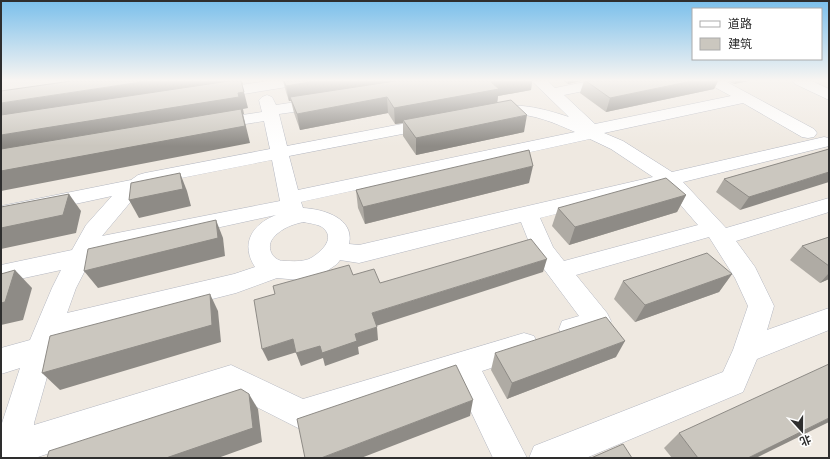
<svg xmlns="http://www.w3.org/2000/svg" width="830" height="459" font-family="'Space Grotesk','Noto Sans SC',sans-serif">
  <rect width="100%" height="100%" fill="#efe9e1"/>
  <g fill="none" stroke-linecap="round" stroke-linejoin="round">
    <g stroke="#b4b7c1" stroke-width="1">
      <g id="minor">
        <polygon points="268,81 306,81 304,84 299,85 213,99 208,97 205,94 208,91 213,89"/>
        <path d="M 532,81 L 548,81 L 555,88 L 589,81 L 620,81 L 618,84 L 613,85 L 564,95 L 595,124 L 731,96 L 709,84 L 707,81 L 725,81 L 814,129 L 817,133 L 814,137 L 808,138 L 802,137 L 743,103 L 604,133 L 623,141 L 672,172 L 824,137 L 829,138 L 829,146 L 683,182 L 726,228 L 829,198 L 829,212 L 736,241 L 755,267 L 774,306 L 767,330 L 829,308 L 829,330 L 757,359 L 743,392 L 586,458 L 529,458 L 534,446 L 723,372 L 733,350 L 748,306 L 735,278 L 709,237 L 576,275 L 607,313 L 611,321 L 607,329 L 572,340 L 562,337 L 559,329 L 562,321 L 579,316 L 535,257 L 521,222 L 359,263 L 340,260 L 337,264 L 324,273 L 299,280 L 277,278 L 236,293 L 58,338 L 34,423 L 34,425 L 231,365 L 303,399 L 524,333 L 534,336 L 538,345 L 534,354 L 482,371 L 527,458 L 493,458 L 456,380 L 302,430 L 229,393 L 35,458 L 1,458 L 2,423 L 20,368 L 1,374 L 1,348 L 30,340 L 52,288 L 61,270 L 1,283 L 1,265 L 72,250 L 86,225 L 112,196 L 1,220 L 1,206 L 131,180 L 138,175 L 145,173 L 270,149 L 264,121 L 215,129 L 209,128 L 207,124 L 209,120 L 215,119 L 262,112 L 259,100 L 262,97 L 267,95 L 272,97 L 276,105 L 322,98 L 328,100 L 330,103 L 328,106 L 322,108 L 279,114 L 287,146 L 433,118 L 439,119 L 441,123 L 439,127 L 433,128 L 289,156 L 298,190 L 575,132 C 555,123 534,114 511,114 C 503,114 495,118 486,115 L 484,112 L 486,109 C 516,101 541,108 569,117 ZM 590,139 L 611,149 L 653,177 L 359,245 L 349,244 C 355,218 323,209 303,208 L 301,202 ZM 272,160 L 280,201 L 102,236 L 133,199 L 151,184 ZM 665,187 L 698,225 L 564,261 L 553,247 L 540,218 ZM 276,215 C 252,224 240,244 255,267 L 234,274 L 67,313 L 76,288 L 93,255 ZM 304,222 C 311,224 322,224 326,231 C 334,242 317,255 309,259 C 301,262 293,261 284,261 C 272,261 265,246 274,237 C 282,228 293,224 304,222 Z"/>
        <polygon points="793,81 812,81 829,89 829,100 795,84"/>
      </g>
    </g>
    <use href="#minor" fill="#fff" fill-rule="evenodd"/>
  </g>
  <g fill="#afaba4">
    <polygon points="283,81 532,81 531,90 498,96 497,102 524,132 416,155 403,136 403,123 395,124 388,113 300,130 294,113 291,101 289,101 286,92"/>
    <polygon points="564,81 580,81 568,84"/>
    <polygon points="584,81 718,81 714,89 606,112 580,93"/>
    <polygon points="728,81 748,81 734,84"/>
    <polygon points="829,149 740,210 716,192 724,179"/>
    <polygon points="529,183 365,224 358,208 356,190"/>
    <polygon points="686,195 677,212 569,245 552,226 558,208"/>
    <polygon points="829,237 829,279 820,283 790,260 802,246"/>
    <polygon points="732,274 719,292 635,322 614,299 623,281"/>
    <polygon points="495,353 616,357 507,399 491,370"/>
    <polygon points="679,433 756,458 672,458 664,448"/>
  </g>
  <g fill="#8e8b86">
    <polygon points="148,81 242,81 243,84 242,84 248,108 243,109 244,114 243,114 250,143 1,191 1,135 238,93 1,120 1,103"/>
    <polygon points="316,81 419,81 290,97 291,101 289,101 286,86"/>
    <polygon points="495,81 532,81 531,90 498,96 497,105 403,120 403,123 395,124 394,108"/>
    <polygon points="568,81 580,81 568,84"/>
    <polygon points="692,81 718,81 714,89 606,112 610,98"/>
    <polygon points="736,81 748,81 734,84"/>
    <polygon points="387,97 388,113 300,130 297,114"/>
    <polygon points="527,115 524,132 416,155 416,138"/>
    <polygon points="533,166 529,183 365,224 363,207"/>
    <polygon points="829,172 829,182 740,210 749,197"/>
    <polygon points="180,173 187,191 191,206 139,218 129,200"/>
    <polygon points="69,194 81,211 76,233 1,249 1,228"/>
    <polygon points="686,195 677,212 569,245 575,227"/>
    <polygon points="216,220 223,238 225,256 98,288 84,271"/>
    <polygon points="547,259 543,272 373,327 372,313"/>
    <polygon points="15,270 32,288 23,320 1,325 1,303"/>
    <polygon points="829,273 829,279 820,283"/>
    <polygon points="732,274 719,292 635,322 645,305"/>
    <polygon points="210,294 218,311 221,342 60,390 42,373"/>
    <polygon points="377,327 378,340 358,347 359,354 325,366 323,358 301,366 296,353"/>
    <polygon points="293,339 297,352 268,361 262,349"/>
    <polygon points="625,341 616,357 507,399 512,383"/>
    <polygon points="249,394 258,409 262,442 218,458 166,458"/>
    <polygon points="473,400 470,416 361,458 321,458"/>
    <polygon points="829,418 829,422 756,458 748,458"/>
  </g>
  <g fill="#cbc7bf" stroke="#8e8b86">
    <polygon points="71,81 148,81 1,103 1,91"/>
    <polygon points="229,81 241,81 244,92 238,93 239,97 1,135 1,115"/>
    <polygon points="284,81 316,81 286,86"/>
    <polygon points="395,81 495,81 491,82 499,89 394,108 387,97 297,114 290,97"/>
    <polygon points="586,81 692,81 610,98"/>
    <polygon points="511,100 527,115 416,138 403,120"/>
    <polygon points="241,109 245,126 1,171 1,149"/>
    <polygon points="829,149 829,172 749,197 724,179"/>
    <polygon points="529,150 533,166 363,207 356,190"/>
    <polygon points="180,173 183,189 129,200 131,183"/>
    <polygon points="666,178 686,195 575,227 558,208"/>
    <polygon points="69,194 63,215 1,228 1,207"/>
    <polygon points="216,220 218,238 84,271 88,249"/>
    <polygon points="829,237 829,266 802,246"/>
    <polygon points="531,239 547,259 372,313 377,327 355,334 357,341 322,353 320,346 296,353 293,339 262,349 254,300 275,294 273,286 349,265 353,275 374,269 380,283"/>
    <polygon points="707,253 732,274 645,305 623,281"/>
    <polygon points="15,270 5,302 1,303 1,274"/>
    <polygon points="210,294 212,325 42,373 50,336"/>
    <polygon points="606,317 625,341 512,383 495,353"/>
    <polygon points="829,364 829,418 748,458 698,458 679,433"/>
    <polygon points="456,365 473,400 321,458 305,458 297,419"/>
    <polygon points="241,389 249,394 253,428 166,458 47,458 49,451"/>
    <polygon points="623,444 632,458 591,458"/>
  </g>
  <linearGradient id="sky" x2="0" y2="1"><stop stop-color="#7abfeb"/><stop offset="0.55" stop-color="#f8f5f2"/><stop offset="1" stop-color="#f8f5f2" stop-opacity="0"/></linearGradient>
  <rect width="830" height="146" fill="url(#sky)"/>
  <rect width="830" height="459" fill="none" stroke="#2e2e2e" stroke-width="4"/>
  <rect x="692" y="8" width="130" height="52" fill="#ffffff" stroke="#ababab"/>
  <rect x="700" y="21" width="20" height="6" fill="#ffffff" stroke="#ababab"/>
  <text x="728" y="28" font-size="12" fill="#2e2e2e">道路</text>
  <rect x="700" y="38" width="20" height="12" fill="#cbc7bf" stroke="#ababab"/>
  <text x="728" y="48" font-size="12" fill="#2e2e2e">建筑</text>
  <g transform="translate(802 431) rotate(159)" stroke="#ffffff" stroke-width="3" paint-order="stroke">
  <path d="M0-3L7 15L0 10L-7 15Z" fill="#2e2e2e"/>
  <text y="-6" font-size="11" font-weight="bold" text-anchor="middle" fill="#2e2e2e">北</text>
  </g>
</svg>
